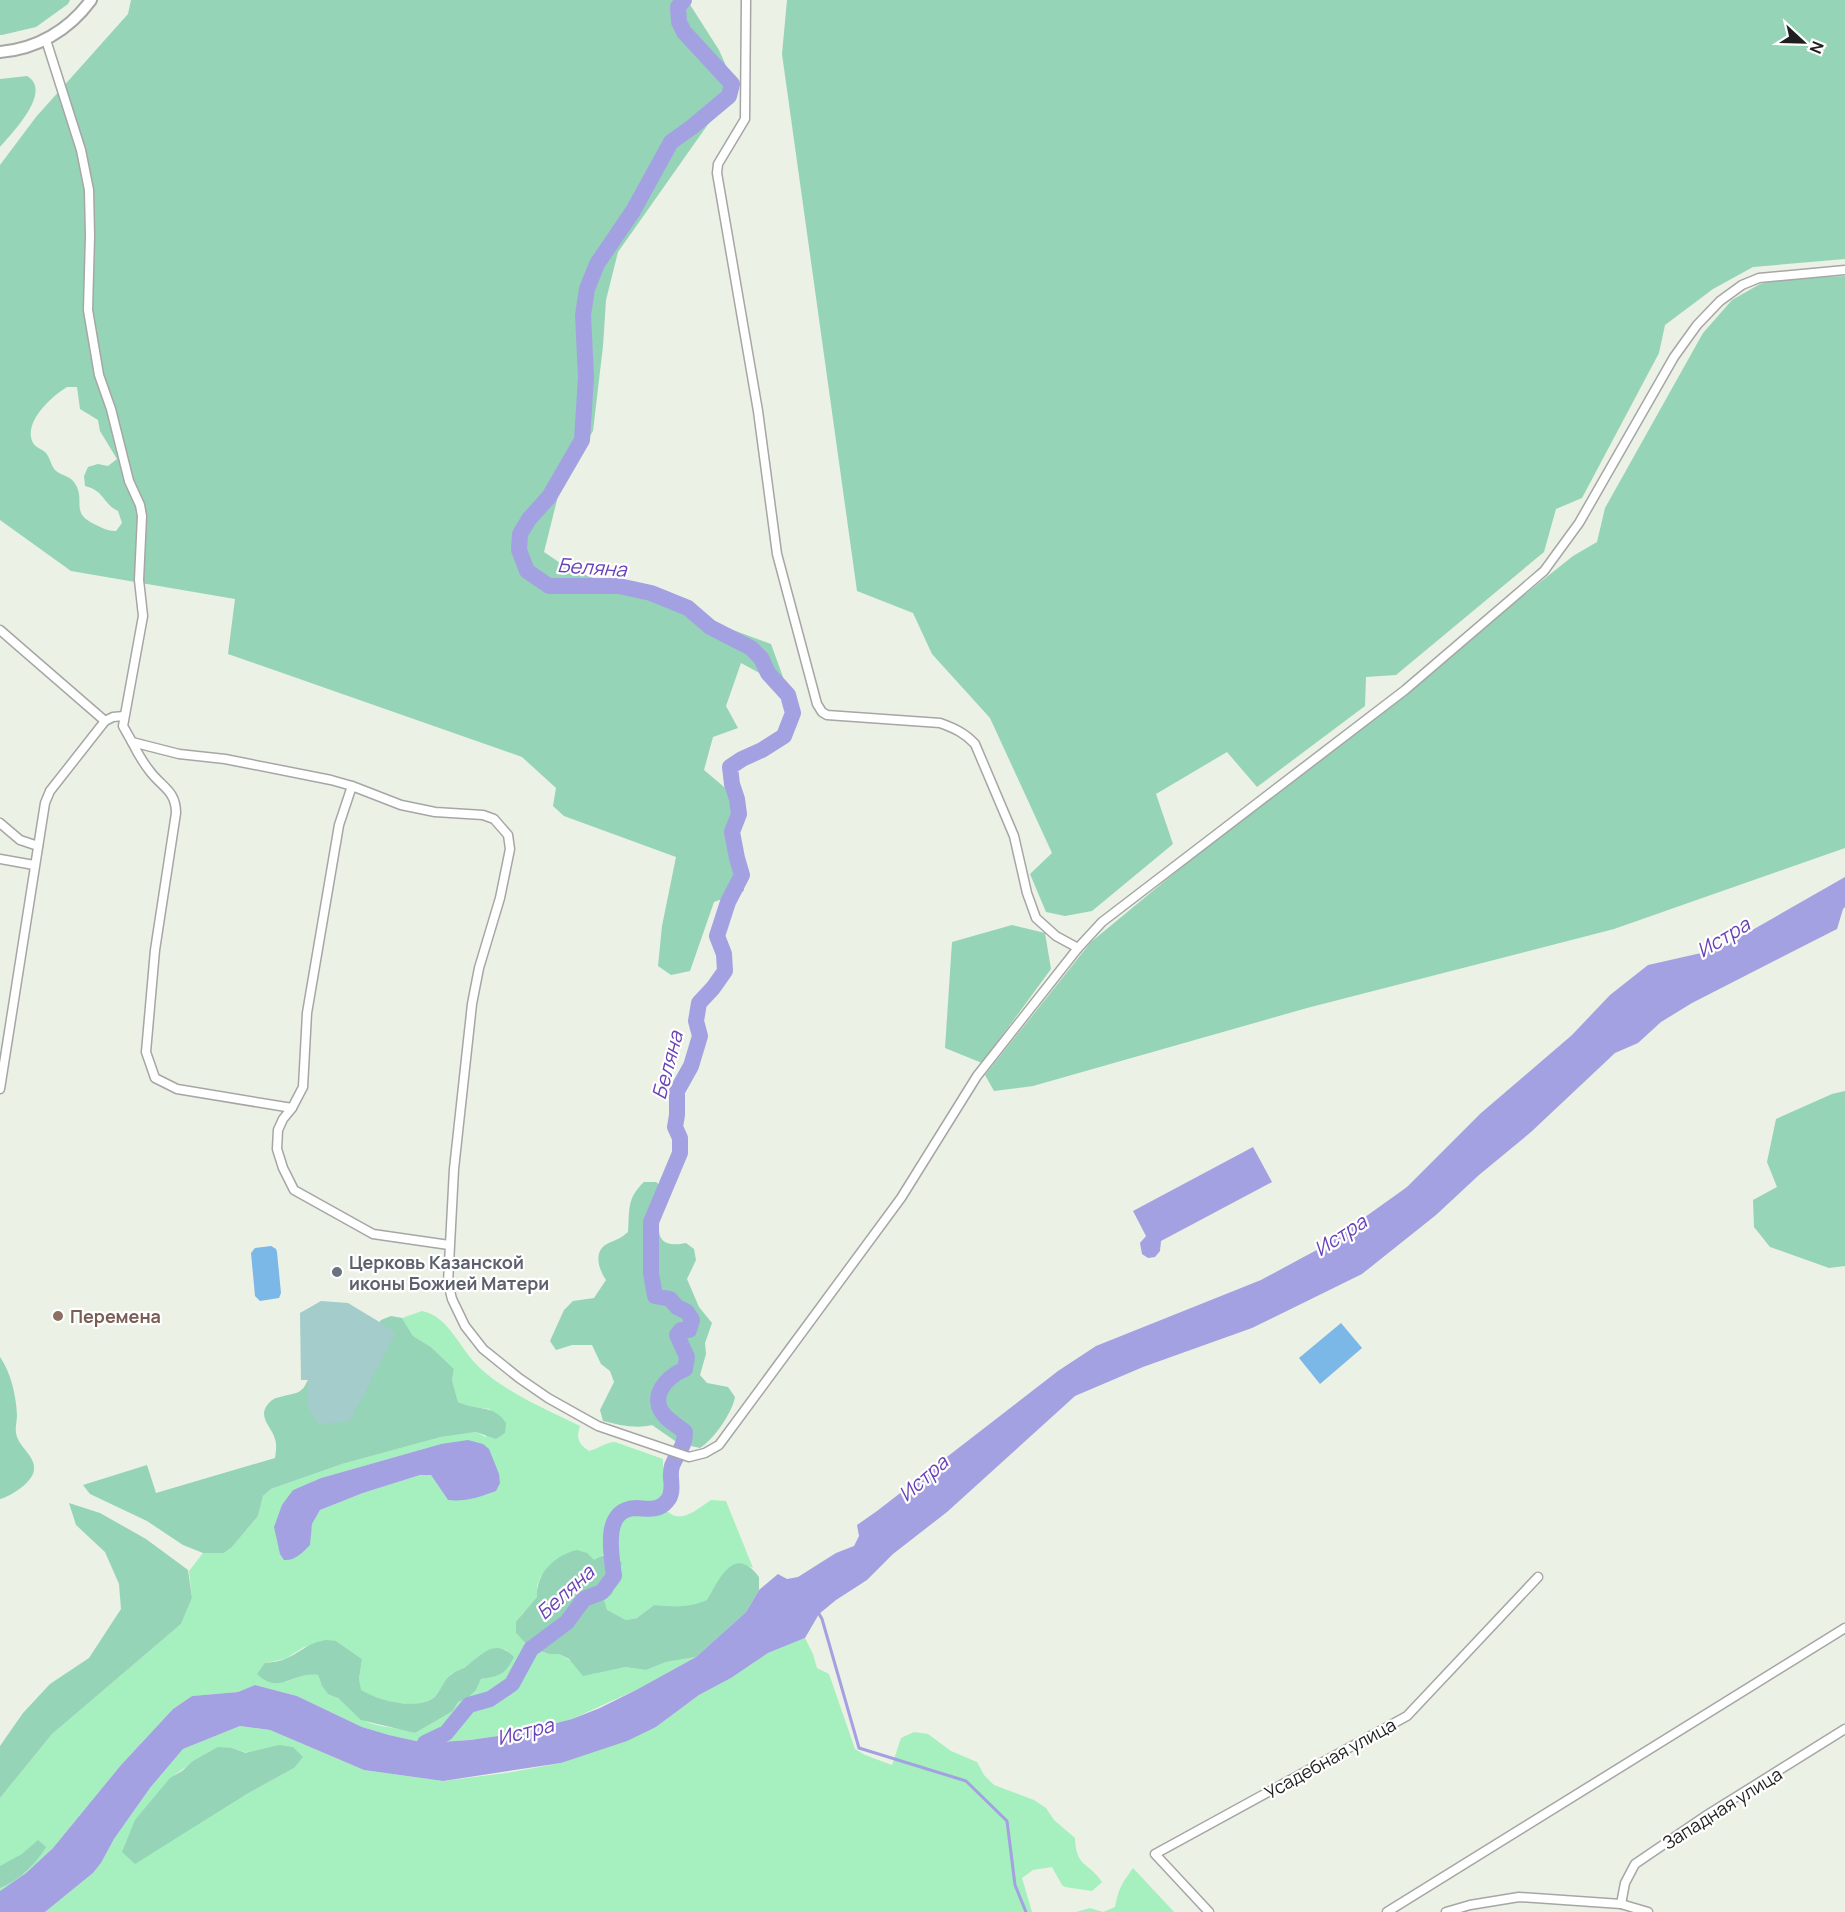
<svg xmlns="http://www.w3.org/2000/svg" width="1845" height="1912" font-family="Manrope,sans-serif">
  <rect width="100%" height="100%" fill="#ebf1e4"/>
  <g fill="#a6efbf" fill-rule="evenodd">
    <path d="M 422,1311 C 448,1316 459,1347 477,1365 C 502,1391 548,1410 580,1426 C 576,1438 578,1444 589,1451 C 598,1449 606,1442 615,1442 L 663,1459 L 663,1491 L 660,1501 C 675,1529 692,1513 711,1500 L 726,1501 L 753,1568 L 743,1564 L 713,1590 L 708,1600 L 697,1605 L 675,1608 L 654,1605 L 637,1618 L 626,1620 L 606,1610 L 604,1600 L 614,1556 L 604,1554 L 594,1561 L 541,1576 L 537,1586 L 537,1597 L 532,1606 L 523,1613 L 516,1633 L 529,1647 L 549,1654 L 559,1654 L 593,1674 L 603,1670 L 625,1667 L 646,1670 L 666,1662 L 696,1657 L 638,1689 L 572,1719 L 518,1733 L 470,1740 L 425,1743 L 389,1735 L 362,1727 L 297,1696 L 255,1685 L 238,1692 L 192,1696 L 173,1709 L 121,1765 L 53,1848 L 26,1873 L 0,1891 L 0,1798 L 52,1734 L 181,1624 L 192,1598 L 189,1571 L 203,1553 L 224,1553 L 232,1547 L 258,1516 L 263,1496 L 271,1489 L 342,1464 L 441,1437 L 476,1432 L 486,1437 L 490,1409 L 467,1406 L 458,1402 L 452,1380 L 454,1369 L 431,1347 L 413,1336 L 402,1318 ZM 441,1444 L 448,1500 L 431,1475 L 420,1475 L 363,1493 L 320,1510 L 312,1524 L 310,1534 L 293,1490 L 321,1478 ZM 336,1641 L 362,1659 L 359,1679 L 360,1690 C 378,1700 414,1711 433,1698 C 441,1692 443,1682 450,1675 C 453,1672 458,1671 462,1669 C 479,1659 485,1644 507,1650 L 492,1677 L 481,1679 L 476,1690 L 468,1698 L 458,1702 L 453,1711 L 415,1733 C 401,1728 387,1728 373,1724 C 358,1720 350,1708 339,1699 C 326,1689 324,1694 318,1675 L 308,1673 L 286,1682 L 265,1663 L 285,1659 L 304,1647 Z"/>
    <path d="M 805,1638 L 813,1654 L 817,1668 L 829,1674 L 855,1749 L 865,1755 L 892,1765 L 901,1738 L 914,1732 L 928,1734 L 951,1751 L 977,1762 L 984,1775 L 994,1785 L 1034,1800 L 1046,1808 L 1054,1820 L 1075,1838 C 1076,1868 1088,1861 1102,1882 L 1092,1891 L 1065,1887 L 1062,1885 L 1052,1867 L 1033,1870 L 1022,1878 L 1032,1912 L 45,1912 L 93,1873 L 101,1863 L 114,1839 L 150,1788 L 183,1749 L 240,1726 L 270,1730 L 364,1770 L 443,1781 L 506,1773 L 561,1763 L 656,1727 L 699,1695 L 731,1678 L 768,1653 ZM 232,1748 L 294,1768 L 245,1795 L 162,1790 C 180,1764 203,1758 232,1748 Z"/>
    <path d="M 1133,1868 L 1174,1912 L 1076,1912 L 1090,1908 L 1103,1912 L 1115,1907 C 1119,1887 1122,1884 1133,1868 Z"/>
  </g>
  <g fill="#95d4b7" fill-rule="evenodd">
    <polygon points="0,0 70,0 68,4 36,27 2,35 0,35"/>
    <path d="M 131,0 L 687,0 L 719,50 L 735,86 L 618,252 L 606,300 L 603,346 L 593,431 L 561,484 L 544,552 L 569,569 L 771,644 L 787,688 L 741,663 L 726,706 L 738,728 L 713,737 L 704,770 L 736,797 L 744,891 L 714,902 L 690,971 L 671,975 L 658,966 L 662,926 L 676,857 L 564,816 L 553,806 L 556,788 L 522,757 L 228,654 L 235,599 L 71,571 L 0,520 L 0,165 L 36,117 L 128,14 ZM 67,387 L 77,387 L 80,409 L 98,420 L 100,431 L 117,459 L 108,466 L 98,464 L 88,467 L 84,476 L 85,486 C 105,491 102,503 118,511 L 122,523 L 116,531 C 106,531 103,528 94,524 C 69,512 87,500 74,482 C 70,476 60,475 55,470 C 51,465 50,458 46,453 C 41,448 32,447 31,437 C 28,418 52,396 67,387 Z"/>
    <polygon points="787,0 1845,0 1845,259 1753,267 1713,289 1665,325 1659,353 1582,498 1556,509 1544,552 1396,675 1366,677 1365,706 1257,787 1227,752 1156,794 1173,844 1092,911 1065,916 1046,912 1030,874 1052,853 990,718 932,654 913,613 857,591 782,54"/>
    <path d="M 27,76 C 53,91 13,132 0,147 L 0,79 Z"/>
    <polygon points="1845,276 1845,848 1614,929 1307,1008 1033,1086 994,1091 985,1075 1091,942 1183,866 1573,556 1597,542 1605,508 1703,333 1732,300 1760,284 1782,279"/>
    <polygon points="1012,925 1045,933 1051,969 982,1063 945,1048 952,942"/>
    <polygon points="1845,1091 1845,1266 1829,1268 1770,1247 1754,1227 1753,1200 1777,1187 1767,1162 1776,1119 1832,1094"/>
    <path d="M 644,1182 L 656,1182 L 664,1189 C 665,1210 642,1252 686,1243 L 694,1249 L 696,1260 L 687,1279 L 699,1307 L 712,1323 L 705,1343 L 706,1354 L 700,1375 L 707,1383 L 728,1387 L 735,1397 C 732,1413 714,1439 700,1448 L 678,1443 L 652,1425 C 636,1429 619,1425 603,1421 L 600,1410 L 614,1382 L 610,1371 L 601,1364 L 592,1345 L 572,1345 L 556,1350 L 550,1341 L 564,1310 L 573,1301 L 594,1298 L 606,1280 C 598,1268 592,1249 611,1242 C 618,1239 621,1238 628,1232 C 630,1210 626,1199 644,1182 Z"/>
    <path d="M 391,1316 L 402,1318 L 413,1336 L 431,1347 L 454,1369 L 452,1380 L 458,1402 C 477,1411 494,1404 506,1423 L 505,1433 L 496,1439 L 476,1432 L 441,1437 L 342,1464 L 271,1489 L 263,1496 L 258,1516 L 232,1547 L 224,1553 L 203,1553 L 183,1545 L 147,1521 L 90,1494 L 83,1485 L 147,1465 L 156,1493 L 275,1458 C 276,1451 277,1445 275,1439 C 272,1427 257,1417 268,1404 C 272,1400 274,1398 280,1397 C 296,1392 302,1396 309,1377 L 375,1328 L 381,1320 Z"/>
    <path d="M 0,1357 C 11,1373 16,1395 17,1415 C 17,1421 15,1427 16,1433 C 18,1447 36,1456 34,1470 C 33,1482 10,1497 0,1499 Z"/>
    <polygon points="69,1503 100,1513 146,1539 188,1570 192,1598 181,1624 52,1734 0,1798 0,1746 23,1713 50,1684 89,1658 121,1609 119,1584 105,1552 76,1525"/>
    <path d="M 577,1550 L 587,1553 L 594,1560 C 606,1553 612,1553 622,1563 L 612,1594 L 604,1600 L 607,1610 L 626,1620 L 637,1618 L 654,1605 C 673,1607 689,1608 707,1600 C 719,1580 734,1543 759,1577 L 759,1590 L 746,1612 L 696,1657 L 666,1662 L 646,1670 L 625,1667 L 583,1676 L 569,1659 L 559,1654 L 549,1654 L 529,1647 L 516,1633 L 516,1622 L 537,1597 C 536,1573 555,1555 577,1550 Z"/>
    <path d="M 326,1640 L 336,1641 L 362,1659 L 359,1679 L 361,1690 C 378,1700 412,1710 432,1699 C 441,1693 443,1679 452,1674 C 455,1671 460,1670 464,1668 C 482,1655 494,1637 514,1657 C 505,1675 499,1676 481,1679 L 476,1690 L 468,1698 L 458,1702 L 453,1711 L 415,1733 L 361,1720 L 338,1698 L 328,1694 L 322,1686 L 318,1675 C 293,1671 280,1696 257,1674 L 265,1663 C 271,1662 279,1662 285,1659 C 300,1653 307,1643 326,1640 Z"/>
    <polygon points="279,1745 293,1747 303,1757 294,1768 245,1795 135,1864 122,1852 135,1820 170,1778 182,1771 193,1761 218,1747 232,1748 246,1753"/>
    <path d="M 38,1840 L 46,1847 C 36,1864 18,1881 0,1888 L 0,1866 L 22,1854 Z"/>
  </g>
  <polygon fill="#a3cccb" points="321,1301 348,1303 396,1332 350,1421 319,1425 308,1408 308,1380 301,1380 300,1313"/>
  <g fill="#7bb7e7">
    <polygon points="271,1246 276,1249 277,1252 281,1293 279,1298 260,1301 255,1296 251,1253 255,1248"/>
    <polygon points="1341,1323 1362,1348 1320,1384 1299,1358"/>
  </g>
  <g fill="#a4a1e2">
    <polygon points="1845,877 1845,907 1843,909 1837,929 1692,1003 1661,1022 1638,1043 1615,1053 1531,1132 1479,1175 1436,1215 1362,1274 1252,1328 1143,1367 1075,1396 947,1512 893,1554 867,1580 836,1600 819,1614 805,1638 768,1653 731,1678 699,1695 656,1727 627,1741 561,1763 443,1781 364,1770 270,1730 240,1726 183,1749 150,1788 114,1839 101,1863 93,1873 45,1912 0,1912 0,1891 26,1873 53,1848 121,1765 173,1709 192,1696 238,1692 255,1685 297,1696 362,1727 389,1735 425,1743 470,1740 518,1733 572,1719 600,1708 638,1689 696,1657 746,1612 759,1590 778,1574 787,1579 798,1577 836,1553 854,1546 859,1536 857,1525 877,1511 1058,1371 1096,1346 1261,1280 1326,1245 1407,1187 1481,1113 1572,1035 1610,995 1648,965 1719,949"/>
    <polygon points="1253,1147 1272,1182 1161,1241 1160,1251 1155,1257 1148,1258 1142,1254 1140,1243 1146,1236 1133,1211"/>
    <path d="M 468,1440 L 483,1444 L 489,1449 L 499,1474 L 500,1483 L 496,1491 C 480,1497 465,1502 448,1500 L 431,1475 L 420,1475 L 363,1493 L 320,1510 L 312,1524 L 310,1545 C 303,1552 295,1561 284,1560 L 280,1554 L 274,1527 L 282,1505 L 293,1490 L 321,1478 L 441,1444 Z"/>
  </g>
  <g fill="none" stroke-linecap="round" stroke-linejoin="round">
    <polyline stroke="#a4a1e2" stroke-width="3" points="818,1612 822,1619 859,1748 966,1781 1007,1821 1015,1885 1026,1912"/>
    <path stroke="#a4a1e2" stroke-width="16" d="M 421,1760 L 425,1743 L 446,1733 L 469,1705 L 490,1699 L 512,1684 L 531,1649 L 567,1622 L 584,1599 L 602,1592 L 614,1576 C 611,1553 602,1508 637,1508 C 648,1509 659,1511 667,1501 C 676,1491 668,1477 672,1466 C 677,1453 685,1447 685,1432 C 679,1427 671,1422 666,1417 C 647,1398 666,1377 685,1369 L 687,1357 L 677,1335 L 681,1330 L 689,1330 L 692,1320 L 687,1312 L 677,1307 L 670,1299 L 655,1296 L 651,1273 L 651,1222 L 680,1153 L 680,1138 L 675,1127 L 677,1115 L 677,1091 L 691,1066 L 700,1036 L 696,1021 L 699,1003 L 713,988 L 725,971 L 724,954 L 717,936 L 728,902 L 742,875 L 737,858 L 732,832 L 739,814 L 737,799 L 732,784 L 730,767 L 742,759 L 762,750 L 784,736 L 793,713 L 788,695 L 768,673 L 761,658 L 751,648 L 710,627 L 688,608 L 651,593 L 619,586 L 549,586 L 527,571 L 519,550 L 520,534 L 529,519 L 549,497 L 582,440 L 586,377 L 583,315 L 587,289 L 597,264 L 633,211 L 671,142 L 692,127 L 729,96 L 732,84 L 684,32 L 679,22 L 678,7 L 684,0"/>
    <g stroke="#a6a6a6" stroke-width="11">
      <g id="minor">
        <path d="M 746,0 L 745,119 L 718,164 L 717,173 L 758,411 L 777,554 L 817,704 L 822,712 L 827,715 L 940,723 C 954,728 965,733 975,744 L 1014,836 L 1027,893 L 1036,918 L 1056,936 L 1078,948"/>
        <polyline points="46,40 81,150 89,190 90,236 88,310 99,375 111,409 129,481 140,505 142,516 139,580 143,616 123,726 132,742 179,754 225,759 331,780 352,786"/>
        <polyline points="0,630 105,721"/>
        <path d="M 132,742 C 137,752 142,761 149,770 C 161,787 176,790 176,813 L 155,950 L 146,1052 L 155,1078 L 177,1089 L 292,1108 L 303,1087 L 307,1013 L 339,825 L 352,786 L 401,805 L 435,812 L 483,815 L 494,819 L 508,835 L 510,849 L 500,898 L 479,968 L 472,1004 L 454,1169 L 448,1283 L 452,1299 L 465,1326 L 483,1349 L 519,1378 L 548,1398 L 598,1426 L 689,1457 L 705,1453 L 719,1445 L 901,1198 L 977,1076 L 1078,948 L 1102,922 L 1405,690 L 1544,571 L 1579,523 L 1674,357 L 1697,325 L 1720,301 L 1742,285 L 1759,278 L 1845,270"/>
        <polyline points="0,823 20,840 38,846"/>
        <polyline points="0,859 34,865"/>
        <polyline points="0,1089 45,803 50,791 105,721 113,717 124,716"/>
        <polyline points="292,1108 283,1119 278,1130 277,1149 283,1168 294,1190 373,1234 449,1245"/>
        <polyline points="1621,1904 1625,1883 1635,1864 1704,1817 1845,1729"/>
        <polyline points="1209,1912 1155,1854 1407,1716 1538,1577"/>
        <polyline points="1387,1912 1845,1628"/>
        <polyline points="1446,1912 1470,1905 1519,1897 1621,1904 1648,1912"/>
      </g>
    </g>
    <g stroke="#a6a6a6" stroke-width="14">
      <path id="tertiary" d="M 0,52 C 37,49 69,30 91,0"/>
    </g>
    <use href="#minor" stroke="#fff" stroke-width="8"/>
    <use href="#tertiary" stroke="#fff" stroke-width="10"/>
  </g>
  <circle fill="#6b7280" stroke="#fff" stroke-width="2" cx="337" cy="1272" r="6"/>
  <circle fill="#8d6e63" stroke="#fff" stroke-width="2" cx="58" cy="1316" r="6"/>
  <g text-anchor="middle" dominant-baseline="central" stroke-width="4.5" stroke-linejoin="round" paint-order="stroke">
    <g font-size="18" font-weight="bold" fill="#5b616d" stroke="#fff" text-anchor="start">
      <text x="349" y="1262">Церковь Казанской<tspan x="349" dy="21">иконы Божией Матери</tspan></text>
    </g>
    <g font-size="18" font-weight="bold" fill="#785e54" stroke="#fff" text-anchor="start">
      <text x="70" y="1316">Перемена</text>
    </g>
    <g font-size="18" fill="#1f1f1f" stroke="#fff">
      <text transform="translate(1330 1758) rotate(-29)">Усадебная улица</text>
      <text transform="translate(1722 1808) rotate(-32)">Западная улица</text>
    </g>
    <g font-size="20" font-style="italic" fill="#6942b8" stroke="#fff">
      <text transform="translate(592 567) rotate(4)">Беляна</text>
      <text transform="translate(1723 937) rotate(-31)">Истра</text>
      <text transform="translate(667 1065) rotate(-75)">Беляна</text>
      <text transform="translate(1340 1235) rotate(-33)">Истра</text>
      <text transform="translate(923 1478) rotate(-41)">Истра</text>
      <text transform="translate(565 1592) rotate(-42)">Беляна</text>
      <text transform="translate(525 1731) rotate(-14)">Истра</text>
    </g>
  </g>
  <g transform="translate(1803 42) rotate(112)" stroke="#ffffff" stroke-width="4.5" paint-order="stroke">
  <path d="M0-4.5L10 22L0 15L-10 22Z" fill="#1f1f1f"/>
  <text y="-9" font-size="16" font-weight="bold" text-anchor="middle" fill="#1f1f1f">N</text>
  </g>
</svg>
